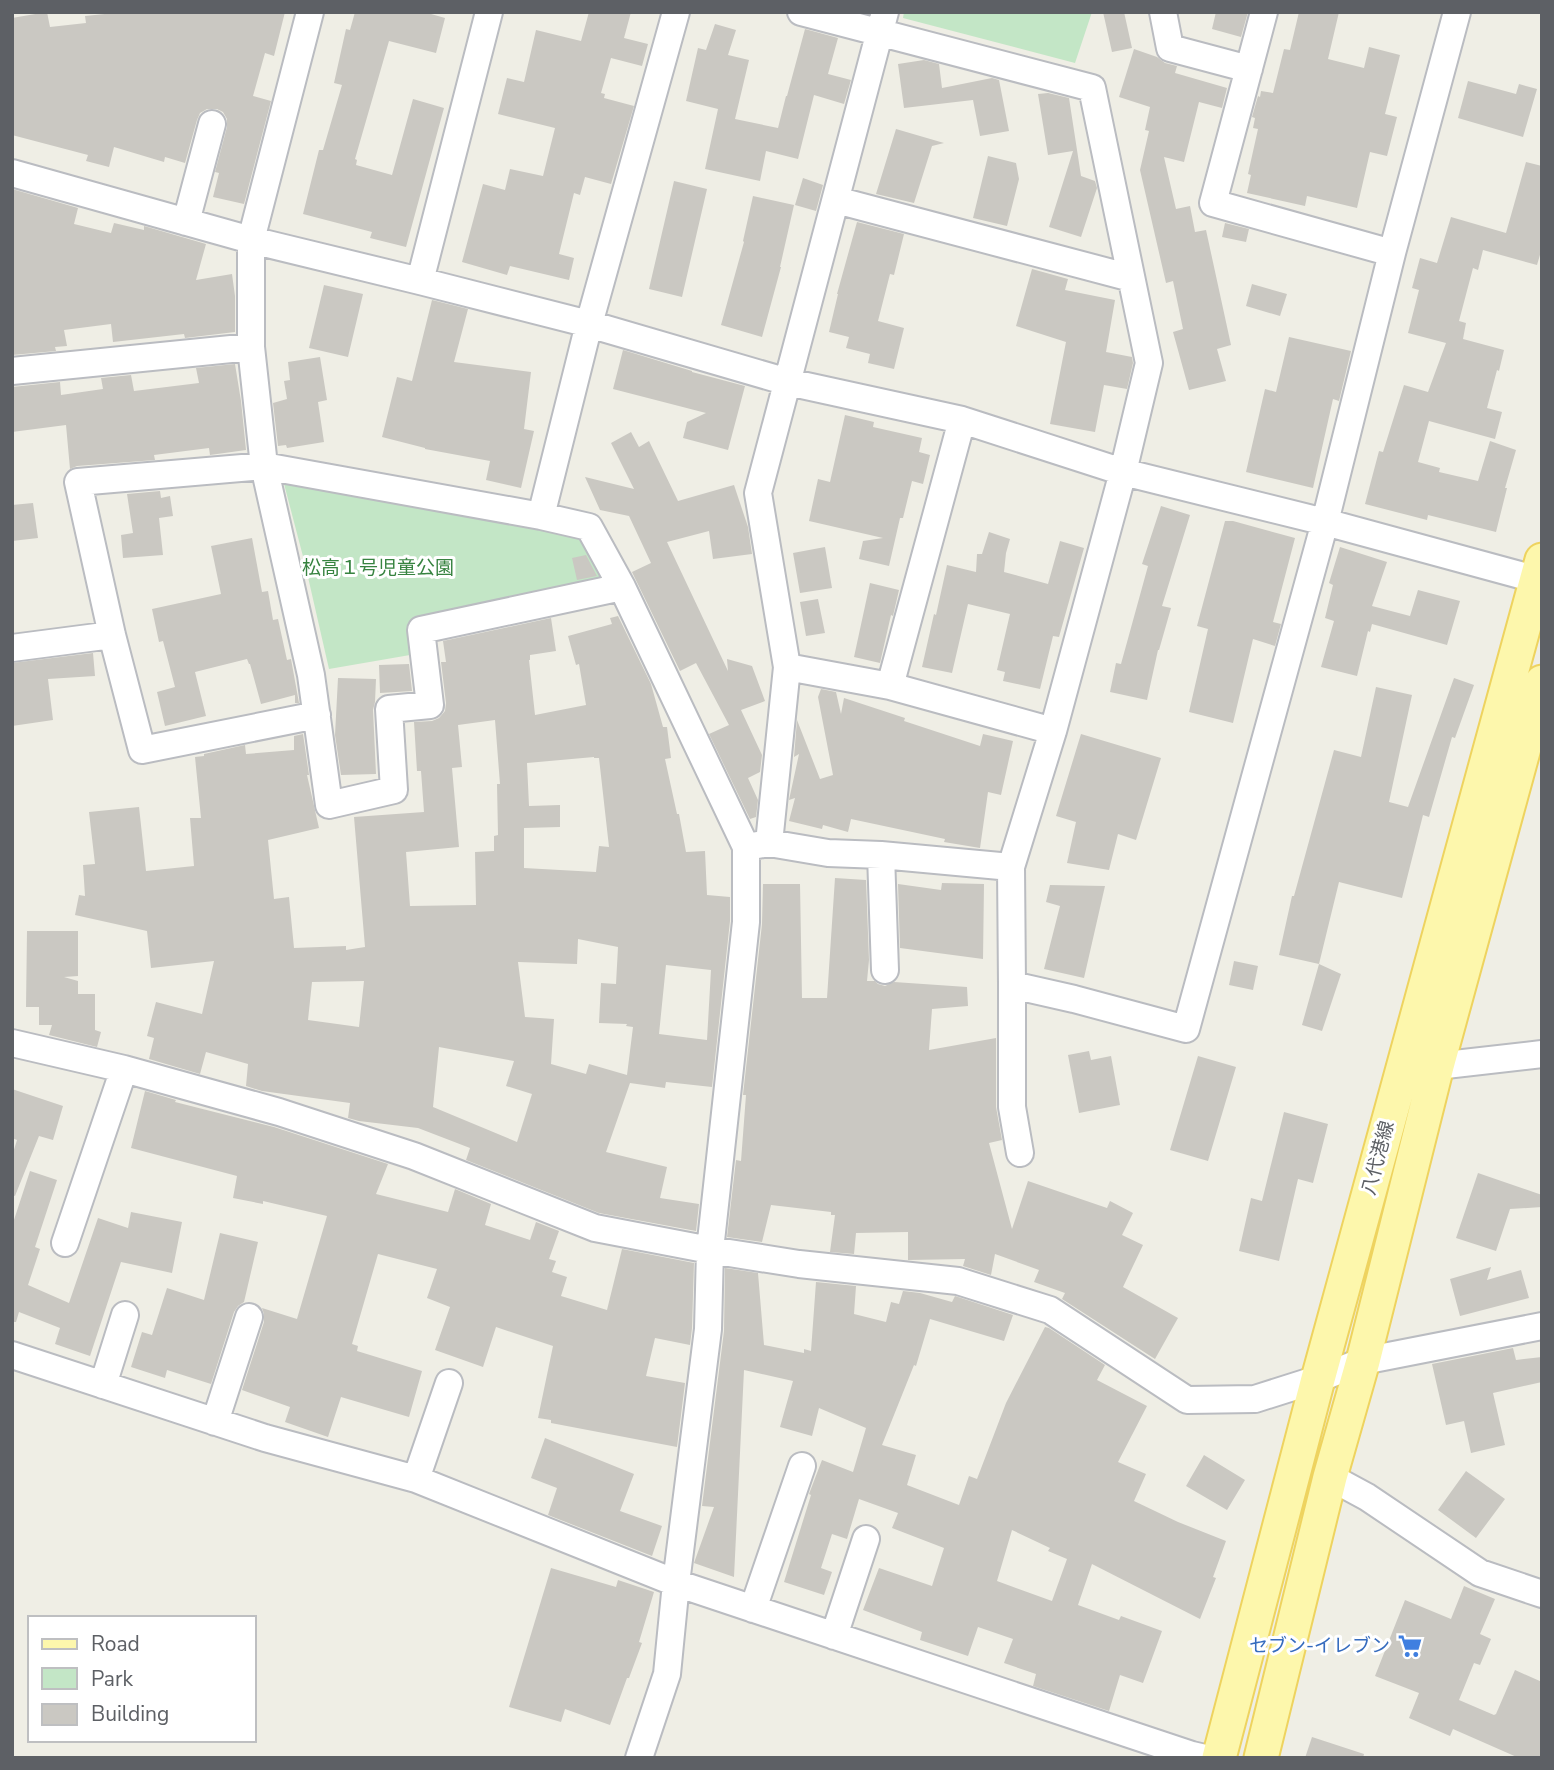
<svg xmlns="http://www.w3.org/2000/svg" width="1554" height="1770" viewBox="0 0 1554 1770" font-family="'Nunito Sans','Noto Sans JP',sans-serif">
<rect width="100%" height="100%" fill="#efeee5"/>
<path fill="#c3e6c6" d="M904,12H1092L1075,63L903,18Z
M283,480L581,536L608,584L409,629L410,655L329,669L305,564Z"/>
<path fill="#cac8c2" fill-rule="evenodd" d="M47,12L50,27L86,23L85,16L124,12H285L274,56L265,53L253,96L271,101L244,204L213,197L219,173L215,172L227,127V119L223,112L217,109H207L200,113L197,120L185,163L165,157L164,162L114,147L109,167L86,161L88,155L12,135V18Z
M355,12H424L445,18L436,53L389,41L355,159L357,160L356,165L392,175L413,99L444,108L406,247L370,238L372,232L303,214L319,150H323L342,85L334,83L346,29L350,30Z
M589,12H631L624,38L648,44L642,66L611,58L601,93L605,94L604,98L634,106L611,184L585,177L580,195L574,193L559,254L574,258L569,280L510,266L507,275L462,262L483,184L505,190L510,169L543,176L555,128L498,114L507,78L524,82L536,30L581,41Z
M1103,12H1124L1132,48L1112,52Z
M1216,12H1248L1241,37L1212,29Z
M1299,12H1339L1328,59L1364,68L1369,47L1400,55L1385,114L1397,117L1387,156L1370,152L1357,208L1307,196L1305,206L1247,193L1251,175L1248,174L1258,129L1253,128L1255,118L1252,117L1258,96L1260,97L1261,91L1273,93L1284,49L1290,50Z
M715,24L736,30L728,55L749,60L735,119L778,128L786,96H787L805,29L838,38L828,74L851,80L844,104L814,95L798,159L766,151L760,181L705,169L718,109L686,101L698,48L706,50Z
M1134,49L1157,57L1165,63L1177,66L1175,73L1227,88L1222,108L1199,102L1184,162L1164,157L1176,209L1190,206L1195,232L1206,230L1231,345L1217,349L1226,381L1189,390L1173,332L1183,329L1173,281L1166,283L1140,170L1149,131L1145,130L1150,107L1119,97Z
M924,60L939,64L942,88L992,78L999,80L1009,131L980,136L973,100L904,108L898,64Z
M1468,81L1516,94L1519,84L1537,89L1523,137L1458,118Z
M1048,93L1069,98L1081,176L1095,181L1097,188L1081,237L1049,227L1073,151L1048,155L1038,94Z
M896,129L944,143L932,146L914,203L876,194Z
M988,156L1016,163L1019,179L1007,226L973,218Z
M1526,162L1542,166V248L1537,265L1483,250L1478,270L1473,268L1459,321L1466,323L1463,339L1504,350L1499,371L1497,370L1487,408L1502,412L1495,439L1429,421L1418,462L1440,468L1439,472L1478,481L1490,441L1516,450L1505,488H1507L1496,532L1428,515L1427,520L1365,504L1379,451L1383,452L1404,385L1428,392L1446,343L1408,333L1419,290L1412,288L1420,258L1437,263L1451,217L1506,233Z
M803,178L823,185L816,211L795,205Z
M674,181L707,189L682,297L649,289Z
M12,189L78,208L74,224L111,233L114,223L144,230V226L206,244L196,280L232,274L235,296V332L185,338L184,334L113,342L111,324L64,330L67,346L55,347L56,351L12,355Z
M753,196L794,205L780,267H781L762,337L721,325L744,242L743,241Z
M857,222L904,234L894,275L890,274L878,321L904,328L894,369L868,363L870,354L846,348L849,337L829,332L838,294H837Z
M1225,223L1249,229L1246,242L1222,237Z
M1032,269L1068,279L1065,290L1115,300L1106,352L1132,357L1133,363L1127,389L1104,385L1095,432L1050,424L1066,342L1016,326Z
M1252,284L1287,294L1280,316L1246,306Z
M324,285L363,294L348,357L309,348Z
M432,300L468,309L454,362L531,372L524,429L534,431L521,488L486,480L490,461L425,449V448L382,437L397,377L412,381Z
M1289,337L1351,351L1339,401L1333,399L1313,488L1246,472L1265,389L1276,392Z
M623,350L692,371V372L745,386L728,450L683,438L687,422L706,413L613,389Z
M320,357L327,400L318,402L324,442L287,448L286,445L278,446L273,403L287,399L284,381L290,380L288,362Z
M235,364L241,401L246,450L210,455L209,448L154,455L155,460L77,466L70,469L66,425L12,432V387L60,382L61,395L103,389L101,378L131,375L134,391L199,383L196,368Z
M845,415L874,422L873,427L922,438L919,452L930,455L923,484L912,481L903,518H900L889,566L859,559L863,541L883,538L809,521L818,479L830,482Z
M631,432L639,447L649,441L678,501L734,485L748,527L752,554L713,559L709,531L667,542L728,671L727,659L752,666L765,701L741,710L762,755L760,772L748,778L758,800L756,817L750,819L709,734L729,725L696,663L680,671L632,572L651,563L629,516L600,510L585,477L634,489L611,443Z
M160,491L161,498L170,496L173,516L159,518L163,555L123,558L121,535L133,533L127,494Z
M33,503L38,538L12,541V505Z
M1161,506L1190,515L1162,606L1171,608L1159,650H1158L1147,700L1110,692L1116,663L1121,664L1148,566L1142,564Z
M1225,521H1233L1295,538L1273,622L1281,624L1275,646L1253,639L1233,723L1189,712L1208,629L1197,626Z
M989,532L1010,539L1006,553L1004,572L1048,584L1060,541L1084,548L1059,637L1053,636L1040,689L1003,681L1005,672L997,670L1010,614L968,604L952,673L922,667L934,614L936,615L947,565L976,572L977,554H982Z
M252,538L262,592L268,591L273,620L278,619L287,660L291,659L299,703H295V695L261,704L250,664H249L247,659L195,672L206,716L165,726L157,692L175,687L163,641L159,642L152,609L221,594L211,546Z
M825,547L832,588L800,593L793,553Z
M1340,547L1387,562L1372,606L1410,616L1418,590L1460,601L1447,645L1372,624L1370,632L1368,631L1357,676L1321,667L1334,621L1325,618L1333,585L1329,583Z
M586,555L597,576L577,580L572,558Z
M870,583L899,590L893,616L891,615L880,663L854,657Z
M818,599L825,633L806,636L800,602Z
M618,616L651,684L663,727H667L671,758L665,759L677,814H679L686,852L705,851L707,895L730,897V921L712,1087L666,1082L665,1088L630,1083L606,1152L667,1167L660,1198L699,1204L696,1231L599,1213L466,1160L470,1148L418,1128L359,1121L348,1118L350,1103L262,1091L246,1086L248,1064L206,1052L200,1074L149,1059L154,1038L147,1036L156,1002L202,1014L214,961L151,968L147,931L75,915L79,895L85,896L83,865L95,864L89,812L139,807L146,871L194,866L190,818H201L195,757L204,756V754L245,745L246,754L294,750V736L303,734L309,775H307L319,828L268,840L274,899L289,897L294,948L346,946V950L365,947L354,817L424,812L421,771H417L414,722L432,721L439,718L445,711L446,703L441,662H446L443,641L551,618L556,651L530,655V660H529L535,715L586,705L579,664L576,665L568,636L612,624L610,618ZM495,720L500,784H497L498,835L494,836V851L475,852L476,905L410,906L406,852L459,847L452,768L462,767L458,725ZM594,757V758H599L609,847L599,846L596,872L524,868V828L560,827V805L529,806L527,763ZM578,939L618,947L616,984L601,983L599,1023L627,1024L626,1026L633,1027L627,1075L589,1064L586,1074L551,1064L554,1019L525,1017L518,962L577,964ZM666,965L711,970L707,1040L659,1034ZM364,981L359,1027L308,1020L312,982ZM439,1047L514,1061L506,1086L532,1094L517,1142L433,1107Z
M93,653L95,676L48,679L53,720L12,726V663Z
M409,664L412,691L380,693L379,665Z
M338,678L376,679L375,702L373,710L376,774L341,775L335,735Z
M1454,678L1474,685L1455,738L1452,737L1429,817L1423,815L1402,898L1339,882L1319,964L1279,955L1292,896H1294L1334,750L1361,757L1376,687L1412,695L1389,802L1408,807Z
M821,689L836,692L841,714L844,698L905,718L904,721L980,746L983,734L1013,741L1001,795L988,792L980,848L944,842L945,839L851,819L848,832L823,825L822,829L789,821L795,798L789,800L799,754L794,757L797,720L820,779L833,775L818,697Z
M1081,734L1161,758L1136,840L1118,834L1109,870L1067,863L1076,822L1056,816Z
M835,878L866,880L869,960L867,981H875L878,984L885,986L894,982L967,987L968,1006L932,1009L929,1050L996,1038V1107L1002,1140L989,1143L1012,1229L1028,1181L1107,1208L1110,1201L1133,1213L1122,1235L1143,1245L1123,1287L1178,1318L1155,1359L1062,1299L1065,1293L1034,1282L1039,1270L995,1254L991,1275L963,1266L965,1259L908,1260V1232L856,1233L854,1254L830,1252L835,1215H831V1212L771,1205L762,1242L727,1237L736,1160L741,1161L746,1095H743L762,924L763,884H800L802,998H827Z
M942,883L984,884L983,959L900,948L898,884L941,890Z
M1050,885L1105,886L1084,978L1044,969L1060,906L1046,902Z
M27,931H78V976L64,977L78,981V994H95V1030L101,1032L97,1047L49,1035L52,1025H39V1007H26Z
M1234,961L1258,966L1253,990L1229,985Z
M1319,964L1341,974L1322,1031L1302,1025Z
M1089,1051L1091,1060L1111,1056L1120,1105L1079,1113L1068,1055Z
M1198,1056L1236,1067L1208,1161L1170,1150Z
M12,1089L63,1106L53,1140L39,1136L15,1196L12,1195V1156L17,1140L12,1138Z
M145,1091L176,1100L175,1102L274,1127L388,1164L376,1194L448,1212L455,1189L491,1204L485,1225L530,1240L536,1222L559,1231L549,1259L556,1261L552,1272L567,1277L561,1296L607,1310L622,1249L694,1263L692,1328L690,1345L655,1338L646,1376L685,1383L677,1447L551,1423V1420L538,1418L553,1346L496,1327L483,1367L435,1350L450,1307L427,1298L437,1269L378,1254L352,1344L358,1346L357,1351L422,1371L409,1417L341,1397L328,1437L285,1422L290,1407L242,1390L264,1322V1314L262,1308L297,1319L327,1216L263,1201V1204L233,1198L237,1176L131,1148Z
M1284,1112L1328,1124L1313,1183L1298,1179L1279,1261L1239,1251L1251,1198L1262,1201Z
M30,1171L57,1180L35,1247L40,1249L28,1285L69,1303L98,1218L128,1228L131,1212L182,1222L172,1273L121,1262L90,1356L55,1344L60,1328L19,1312L16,1322H12V1226Z
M1478,1173L1542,1195V1207L1510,1209L1496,1251L1456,1238Z
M220,1233L258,1242L244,1302L238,1306L234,1312L211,1384L167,1370L165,1378L131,1367L142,1332L152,1335L167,1288L204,1300Z
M1491,1267L1487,1280L1521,1270L1529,1298L1460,1316L1450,1279Z
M725,1268L758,1273L764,1345L804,1353V1349L811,1351L816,1282L856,1286L854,1314L886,1322L891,1302L899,1304L903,1291L920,1293L952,1302L955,1296L1013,1315L1004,1341L930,1319L916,1366L914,1365L882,1445L916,1455L907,1485L959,1505L969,1476L977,1479L1006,1403L1045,1327L1049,1328L1105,1365L1097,1380L1147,1406L1118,1462L1146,1474L1134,1501L1178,1522L1226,1541L1213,1577L1216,1578L1200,1619L1092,1564L1078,1605L1119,1620L1121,1616L1162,1631L1143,1683L1120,1675L1109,1711L1033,1686L1036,1674L1004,1663L1013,1639L978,1627L968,1656L920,1640L922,1632L863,1610L879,1568L932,1586L944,1548L892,1528L898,1513L859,1499L847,1539L832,1534L821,1568L832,1572L824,1595L784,1582L811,1495L809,1494L822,1460L853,1472L866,1428L819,1408L812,1436L780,1427L793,1381L744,1370L734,1577L694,1563L714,1507L702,1506L724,1331ZM1012,1530L1050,1548L1048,1551L1067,1559L1052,1601L997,1581Z
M1513,1348L1516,1360L1542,1357V1382L1493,1393L1505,1445L1471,1453L1464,1421L1446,1425L1432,1364Z
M545,1438L634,1474L620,1511L662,1526L652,1556L548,1515L557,1488L531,1478Z
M1204,1455L1245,1480L1227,1510L1186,1486Z
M1466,1471L1505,1499L1476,1538L1438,1510Z
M551,1568L616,1587L618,1580L654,1592L639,1642L642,1643L629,1678H627L610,1725L565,1709L561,1722L509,1707Z
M1464,1586L1495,1599L1480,1634L1491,1639L1480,1665L1474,1663L1459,1700L1494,1715L1496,1714L1515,1670L1542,1682V1758H1519L1453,1729L1450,1736L1409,1718L1419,1693L1375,1676L1405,1600L1451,1619Z
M1312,1737L1364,1754L1363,1758H1305Z"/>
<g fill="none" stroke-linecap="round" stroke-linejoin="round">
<g stroke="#babcc1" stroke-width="30">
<path id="minor" d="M310,12L251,240V347L264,466L311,675L329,805L394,790L389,709L430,705L421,630L622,587
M801,12L1092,88L1149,363L1123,472L1053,731L1011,867L1012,985L1074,999L1186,1029L1325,522L1392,253L1457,12
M1163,12L1170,48L1249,69
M1264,12L1213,203L1392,253
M12,173L251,240L420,281L589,324L788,382L962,420L1123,472L1325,522L1542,581
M836,200L1131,278
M186,222L212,124
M420,281L489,12
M12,371L251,347
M541,516L589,324L676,12
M12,648L112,635
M787,667L890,686L1053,731
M890,686L962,420
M317,715L142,750L112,635L78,482L264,466L541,516L589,527L622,587L746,847V922L710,1250L708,1329L676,1583L667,1674L639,1758
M769,843L787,667L758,493L885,12
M752,846L769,843L828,853L881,855L1011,867
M881,855L885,970
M1012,985V1107L1020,1153
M12,1043L124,1069L279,1112L414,1156L595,1228L710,1250L799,1264L958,1281L1050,1310L1187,1400L1255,1399L1318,1379L1363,1361L1542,1326
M1437,1066L1542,1054
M65,1243L124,1069
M12,1355L265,1438L416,1479L676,1583L1192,1755L1205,1758
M103,1385L125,1315
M215,1422L249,1317
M1330,1477L1367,1497L1480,1573L1542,1594
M416,1479L449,1383
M753,1609L802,1466
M834,1636L866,1539"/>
</g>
<g stroke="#eed35f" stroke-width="37">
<path id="major" d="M1219,1758L1318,1379L1542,560
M1261,1758L1330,1477L1363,1361L1437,1066L1542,682"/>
</g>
<use href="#minor" stroke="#fff" stroke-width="26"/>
<use href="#major" stroke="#fdf7ac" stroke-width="33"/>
</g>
<defs>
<g id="supermarket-bare" transform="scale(1.89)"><path d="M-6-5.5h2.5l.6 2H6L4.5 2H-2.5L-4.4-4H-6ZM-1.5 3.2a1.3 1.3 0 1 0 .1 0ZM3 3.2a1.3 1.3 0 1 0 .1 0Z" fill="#3f7fe0" stroke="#fff" stroke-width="2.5" paint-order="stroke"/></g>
</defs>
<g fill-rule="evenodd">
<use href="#supermarket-bare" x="1410" y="1646"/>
</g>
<g text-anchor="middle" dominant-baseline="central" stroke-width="6" stroke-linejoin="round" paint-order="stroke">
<g font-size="19" fill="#378340" stroke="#fff">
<text x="378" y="568">松高１号児童公園</text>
</g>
<g font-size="19" fill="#5d6065" stroke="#fff">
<text transform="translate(1378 1158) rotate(-75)">八代港線</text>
</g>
<g font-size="19" fill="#366cbe" stroke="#fff" text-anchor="end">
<text x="1390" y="1646">セブン-イレブン</text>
</g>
</g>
<rect width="1554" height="1770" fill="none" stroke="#5d6065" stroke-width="28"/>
<rect x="28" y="1616" width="228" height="126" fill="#ffffff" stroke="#bebfc1" stroke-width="2"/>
<rect x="42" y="1639" width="35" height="10" fill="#fdf7ac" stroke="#bebfc1" stroke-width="2"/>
<text x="91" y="1651" font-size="21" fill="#5d6065">Road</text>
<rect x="42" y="1668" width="35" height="21" fill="#c3e6c6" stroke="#bebfc1" stroke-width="2"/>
<text x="91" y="1686" font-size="21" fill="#5d6065">Park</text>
<rect x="42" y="1704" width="35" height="21" fill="#cac8c2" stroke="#bebfc1" stroke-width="2"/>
<text x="91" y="1721" font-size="21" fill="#5d6065">Building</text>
</svg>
